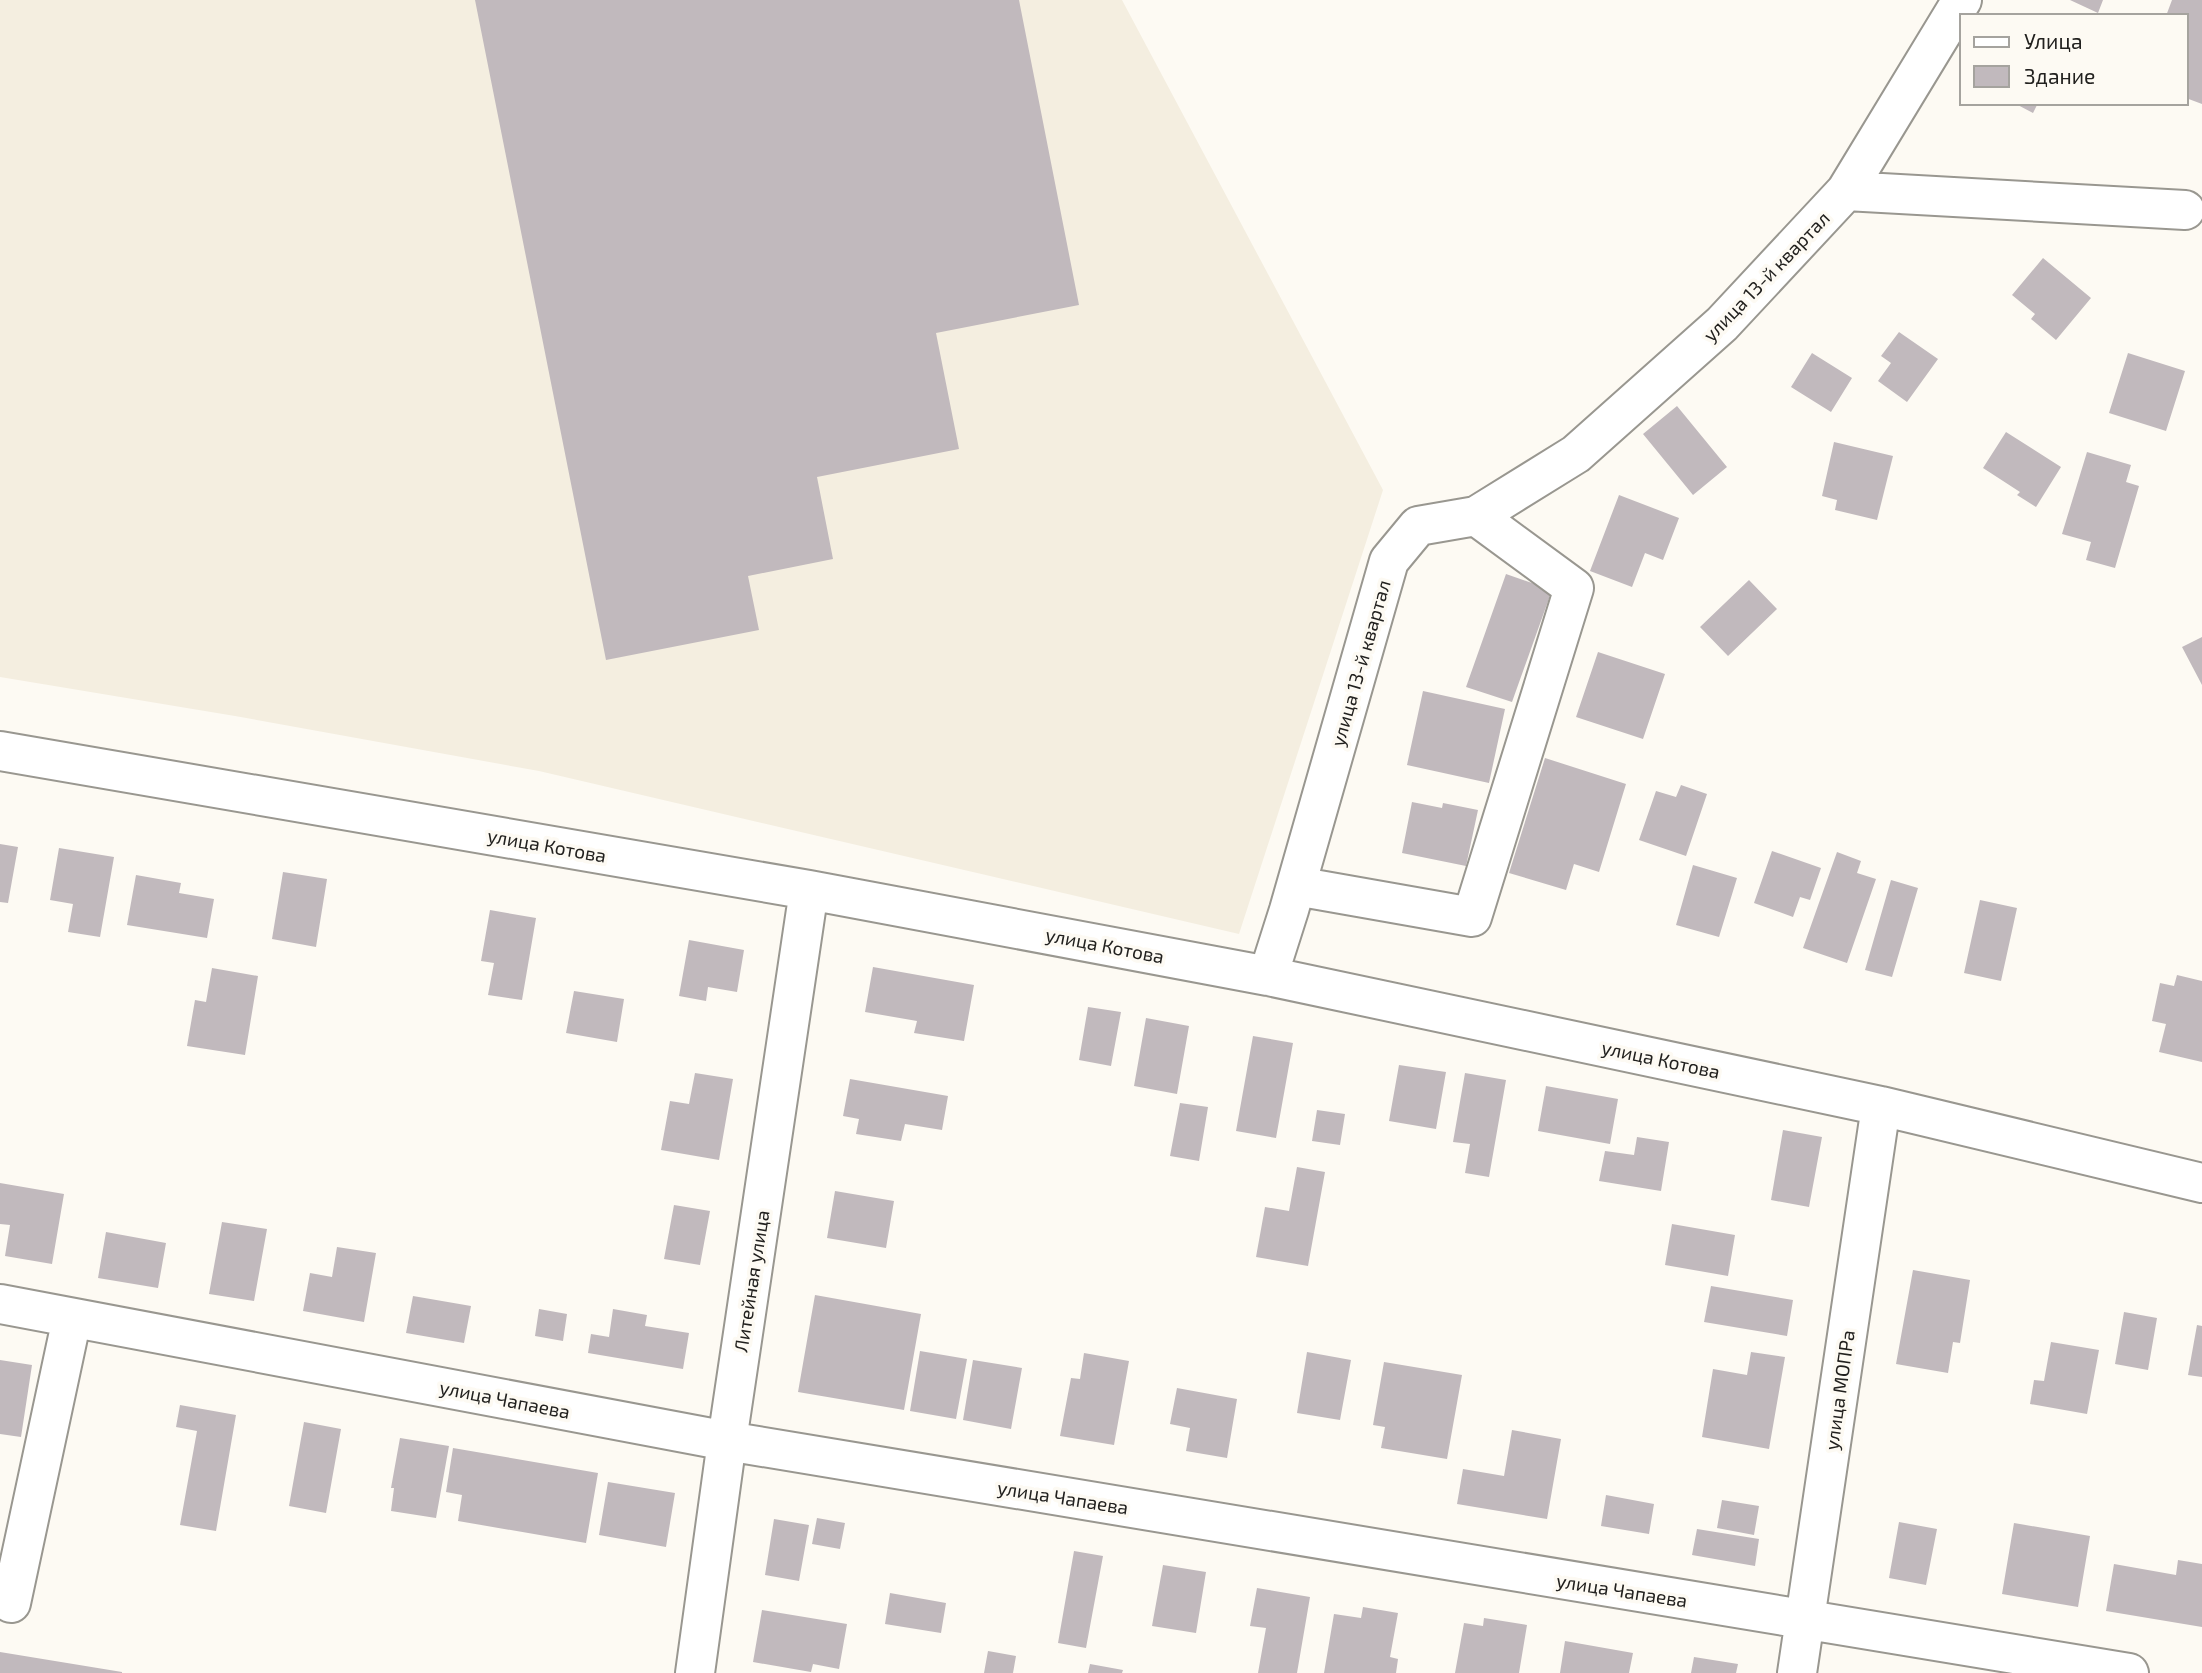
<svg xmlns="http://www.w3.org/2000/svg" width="2202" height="1673" viewBox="0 0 2202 1673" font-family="'Exo 2',sans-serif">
<rect width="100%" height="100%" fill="#fdfaf3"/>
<path fill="#f4eee0" d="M0,0H1122L1383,490L1239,934L539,771L235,716L0,677Z"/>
<path fill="#c1b9bd" d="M475,0H1019L1079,305L936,333L959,449L817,477L833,559L748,576L759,630L606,660Z
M2070,0H2103L2098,13Z
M2172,0H2202V104L2186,98V16H2166Z
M2014,103H2038L2033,113Z
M2043,258L2091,298L2056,340L2031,319L2035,314L2012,295Z
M1899,332L1938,359L1907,402L1878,381L1891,363L1881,356Z
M1812,353L1852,378L1831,412L1791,387Z
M2128,353L2185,371L2166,431L2109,413Z
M1677,406L1727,467L1693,495L1643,434Z
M2006,432L2061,467L2036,507L2017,495L2020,492L1983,468Z
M1834,442L1893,456L1877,520L1835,510L1837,500L1822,496Z
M2087,452L2131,465L2126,482L2139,486L2115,568L2086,560L2091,542L2062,534Z
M1619,495L1679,518L1663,560L1645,553L1632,587L1590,571Z
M1506,574L1552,590L1512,702L1466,687Z
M1749,580L1777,609L1728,656L1700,627Z
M2202,637V685L2182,647Z
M1598,652L1665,674L1643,739L1576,717Z
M1423,691L1505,709L1489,783L1407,765Z
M1545,758L1626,784L1599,872L1574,864L1566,890L1509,873Z
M1681,785L1707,794L1686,856L1639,840L1656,791L1676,797Z
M1412,802L1442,808L1443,803L1478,810L1466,866L1402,853Z
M0,844L18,847L8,903L0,902Z
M59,848L114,857L100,937L68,932L73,904L50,900Z
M1772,851L1821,868L1810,900L1800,897L1793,917L1754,903Z
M1837,852L1861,861L1857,873L1876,879L1847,963L1803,948Z
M1693,865L1737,878L1719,937L1676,925Z
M283,872L327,879L316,947L272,939Z
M136,875L181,883L179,893L214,899L207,938L127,925Z
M1891,880L1918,888L1892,977L1865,970Z
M1980,900L2017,908L2001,981L1964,973Z
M490,910L536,918L522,1000L488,995L494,963L481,961Z
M689,940L744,950L737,992L708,987L706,1001L679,996Z
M873,967L974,985L964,1041L914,1033L917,1021L865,1012Z
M212,968L258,976L245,1055L187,1046L195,1000L206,1002Z
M2177,975L2202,981V1062L2159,1052L2166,1024L2152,1021L2160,983L2174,986Z
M574,991L624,999L617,1042L566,1033Z
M1088,1007L1121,1012L1111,1066L1079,1060Z
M1146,1018L1189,1026L1177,1094L1134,1086Z
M1253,1036L1293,1043L1276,1138L1236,1131Z
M1399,1065L1446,1072L1436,1129L1389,1121Z
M695,1073L733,1079L719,1160L661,1150L670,1101L689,1104Z
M1465,1073L1506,1080L1489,1177L1465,1173L1470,1144L1453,1142Z
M850,1079L948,1096L942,1130L905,1124L901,1141L856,1134L859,1119L843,1116Z
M1546,1086L1618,1099L1610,1144L1538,1131Z
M1180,1103L1208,1107L1199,1161L1170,1156Z
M1317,1110L1345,1114L1340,1145L1312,1141Z
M1783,1130L1822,1137L1809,1207L1771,1200Z
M1637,1137L1669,1142L1661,1191L1599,1181L1605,1151L1634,1155Z
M1297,1167L1325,1172L1308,1266L1256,1257L1265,1207L1289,1211Z
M0,1183L64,1194L52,1264L5,1256L10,1225L0,1224Z
M835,1191L894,1201L886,1248L827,1238Z
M674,1205L710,1211L700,1265L664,1259Z
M222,1222L267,1229L254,1301L209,1294Z
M1672,1224L1735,1235L1728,1276L1665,1265Z
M106,1232L166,1243L158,1288L98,1278Z
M337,1247L376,1253L364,1322L303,1311L310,1273L332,1277Z
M1913,1270L1970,1280L1960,1343L1953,1342L1948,1373L1896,1364Z
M1711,1286L1793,1300L1787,1336L1704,1322Z
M815,1295L921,1314L904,1410L798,1392Z
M413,1296L471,1306L464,1343L406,1333Z
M539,1309L567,1314L563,1341L535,1336Z
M613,1309L647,1315L645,1326L689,1333L683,1369L588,1353L591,1334L609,1337Z
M2124,1312L2157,1318L2148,1370L2115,1364Z
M2197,1325L2202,1326V1377L2188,1375Z
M2051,1342L2099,1350L2087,1414L2030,1404L2034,1380L2044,1381Z
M920,1351L967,1359L956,1419L910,1411Z
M1307,1352L1351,1360L1340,1420L1297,1413Z
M1751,1352L1785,1357L1769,1449L1702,1437L1713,1369L1747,1375Z
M1084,1353L1129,1361L1114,1445L1060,1436L1071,1378L1080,1379Z
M0,1360L32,1365L21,1437L0,1434Z
M973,1360L1022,1368L1011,1429L963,1420Z
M1384,1362L1462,1375L1447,1459L1381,1448L1385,1427L1373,1425Z
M1177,1388L1237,1399L1227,1458L1186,1451L1190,1428L1170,1424Z
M180,1405L236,1415L216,1531L180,1525L197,1431L176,1427Z
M304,1422L341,1429L326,1513L289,1506Z
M1512,1430L1561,1439L1547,1519L1457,1504L1463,1469L1504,1476Z
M400,1438L449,1446L436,1518L391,1511L394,1488H391Z
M453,1448L598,1473L586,1543L458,1521L462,1495L446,1492Z
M608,1482L675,1493L666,1547L599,1535Z
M1606,1495L1654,1504L1649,1534L1601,1526Z
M1722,1500L1759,1506L1754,1535L1717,1528Z
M817,1518L845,1523L840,1549L812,1544Z
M774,1519L809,1525L799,1581L765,1575Z
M1899,1522L1937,1529L1926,1585L1889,1578Z
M2014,1523L2090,1536L2078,1607L2002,1594Z
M1697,1529L1759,1539L1755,1566L1692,1555Z
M1074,1551L1103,1556L1086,1648L1058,1643Z
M2178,1560L2202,1564V1627L2106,1611L2114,1564L2176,1575Z
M1163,1565L1206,1572L1196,1633L1152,1626Z
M1257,1588L1310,1597L1297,1673H1258L1266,1628L1250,1626Z
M890,1593L946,1603L941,1633L885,1624Z
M1363,1607L1398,1613L1390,1657L1398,1659L1396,1673H1324L1334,1614L1361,1618Z
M762,1610L847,1624L839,1669L813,1664L811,1672L753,1662Z
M1484,1618L1527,1625L1519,1673H1455L1464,1623L1483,1626Z
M1565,1641L1633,1653L1629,1673H1560Z
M988,1651L1016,1656L1013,1673H984Z
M0,1652L122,1672V1673H0Z
M1694,1657L1738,1664L1736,1673H1691Z
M1090,1664L1123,1670L1122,1673H1088Z"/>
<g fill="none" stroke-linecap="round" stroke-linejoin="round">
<g stroke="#999790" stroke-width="42">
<path id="minor" d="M1846,191L2185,210
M0,751L809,890L1268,976L1881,1106L2202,1183
M1296,886L1472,917L1574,588L1476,516
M1268,976L1289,910L1389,561L1418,526L1476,516L1576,454L1722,324L1846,191L1962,0
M0,1304L727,1441L2129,1673
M11,1603L72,1318
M695,1673L727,1441L809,890
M1797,1673L1881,1106"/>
</g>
<use href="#minor" stroke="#fff" stroke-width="38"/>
</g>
<g text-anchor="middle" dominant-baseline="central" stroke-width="7" stroke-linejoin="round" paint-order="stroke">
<g font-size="19" fill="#22211f" stroke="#fdfaf3">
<text transform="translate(1766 276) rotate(-46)">улица 13-й квартал</text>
<text transform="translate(1360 663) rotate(-74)">улица 13-й квартал</text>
<text transform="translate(547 845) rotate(10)">улица Котова</text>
<text transform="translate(1105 945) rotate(11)">улица Котова</text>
<text transform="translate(1661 1059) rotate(12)">улица Котова</text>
<text transform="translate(751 1281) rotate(-81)">Литейная улица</text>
<text transform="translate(1839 1390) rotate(-82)">улица МОПРа</text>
<text transform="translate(505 1399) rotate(11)">улица Чапаева</text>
<text transform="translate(1063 1497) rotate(9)">улица Чапаева</text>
<text transform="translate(1622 1590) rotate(9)">улица Чапаева</text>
</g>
</g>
<rect x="1960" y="14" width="228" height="91" fill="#fdfaf3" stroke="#a5a39e" stroke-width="2"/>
<rect x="1974" y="37" width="35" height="10" fill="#ffffff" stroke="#a5a39e" stroke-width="2"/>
<text x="2024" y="49" font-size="21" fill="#22211f">Улица</text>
<rect x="1974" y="66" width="35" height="21" fill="#c1b9bd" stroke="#a5a39e" stroke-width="2"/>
<text x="2024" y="84" font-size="21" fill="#22211f">Здание</text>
</svg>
